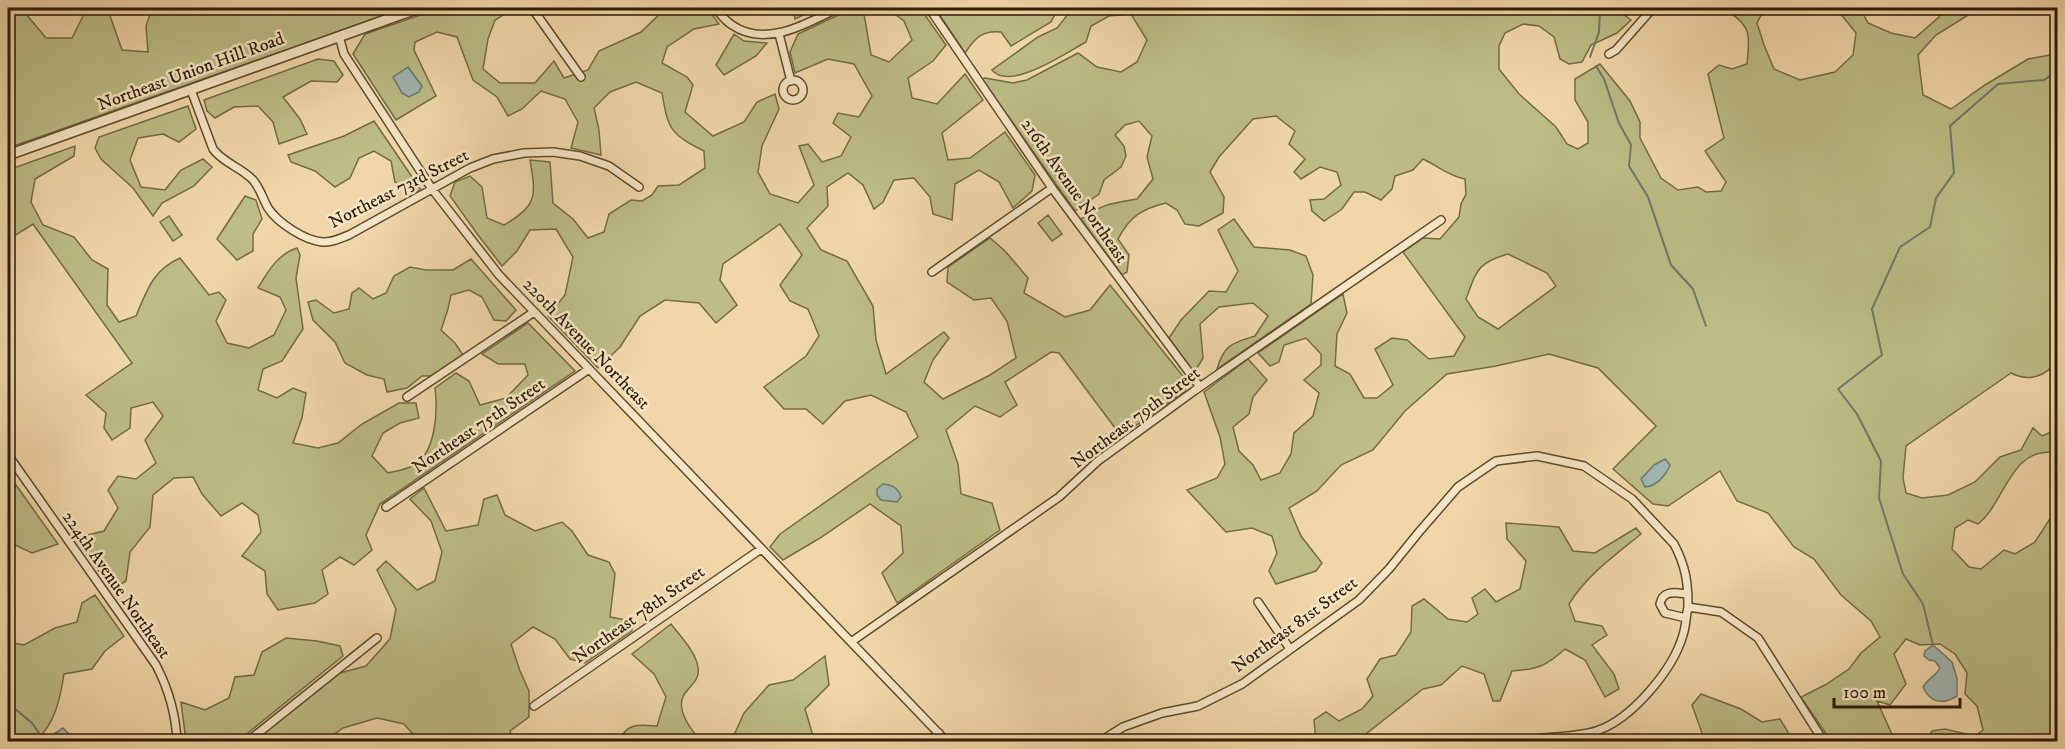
<svg xmlns="http://www.w3.org/2000/svg" width="2065" height="749" viewBox="0 0 2065 749" font-family="'IM FELL DW Pica',serif">
<rect width="100%" height="100%" fill="#f1d7a8"/>
<filter id="stains"><feTurbulence type="fractalNoise" baseFrequency=".00333" numOctaves="4"/><feColorMatrix values="0 0 0 0 .2 0 0 0 0 .09 0 0 0 0 .02 0 0 0 .5 -.17"/></filter>
<radialGradient id="worn" r=".72"><stop offset=".6" stop-color="#630" stop-opacity="0"/><stop offset="1" stop-color="#630" stop-opacity=".3"/></radialGradient>
<path fill="#bdbd85" stroke="#756d44" stroke-width="1.5" fill-rule="evenodd" d="M8,8H21L46,38H72L87,8L108,10L122,50L148,52L146,26L152,8H219L224,13L262,12L266,8H404L8,148Z
M441,8L443,15L464,8H515L495,20L488,39L483,69L500,83H535L554,61L564,78L588,70L599,51L641,32L666,8H707L719,24L694,29L667,47L662,63L687,77L693,85L685,112L713,136L744,122L757,102L775,94L779,109L762,146L758,172L770,194L798,203L814,185L799,146L808,144L822,162L841,156L851,137L833,123L838,113L859,117L872,96L854,64L828,59L795,73L790,52L798,34L853,8H863L871,55L889,62L912,40L904,21L886,8H920L946,45L933,61L908,78L912,98L937,104L965,74L983,100L942,133L948,160L970,158L1005,132L1035,175L1032,191L1013,208L999,182L979,170L955,184L952,220L933,214L930,197L914,178L894,180L883,202L874,209L863,185L848,173L827,187L828,206L807,228L821,250L847,261L873,306L876,340L886,374L944,332L949,338L933,360L924,382L943,399L990,375L1016,358L1007,321L991,298L974,300L947,282L948,267L990,238L1005,251L1028,278L1024,293L1065,317L1090,310L1110,285L1186,380L1185,391L1121,436L1059,353L1051,352L1005,382L1017,405L1000,417L975,406L946,430L958,464L961,494L992,503L1000,530L897,603L882,573L903,553L901,526L870,504L820,538L783,560L770,547L780,534L918,437L906,412L871,395L845,401L823,424L806,409H784L764,387L806,356L819,336L808,309L790,301L780,285L802,255L780,224L723,264L720,280L737,305L716,323L699,303L665,300L640,316L620,347L598,368L548,316L565,295L573,257L556,229L530,230L517,251L502,266L478,235L450,196L455,182L470,176L482,187L487,218L504,225C538,205 536,196 530,160L550,162L553,203L573,219L588,238L604,232L609,214L631,200L642,201L652,195L658,186L679,185L705,168L704,151C670,134 668,129 662,93L636,82L610,92L594,108L599,130L601,155L571,148L578,122L565,99L541,91L522,109L508,116L497,97L473,80L457,37L437,32L415,42L414,50L436,96L396,120L353,54L365,34Z
M793,8H818L795,19Z
M935,8H1032L1036,12L1050,11L1054,16L1051,22L1011,46L1001,32C982,30 975,38 965,53Z
M1076,8H1615L1631,20L1617,33L1591,45L1582,62L1569,64L1560,59L1554,37L1539,26L1523,24L1505,33L1499,46V69L1519,94L1556,127L1567,144L1578,149L1588,143V122L1575,100V79L1600,64L1630,101L1640,122V138L1661,178L1678,190L1698,187L1706,192L1721,191L1726,182L1705,151L1724,138L1708,74L1719,65L1732,69L1747,64C1749,40 1753,27 1730,13L1732,8H1765L1757,23L1764,45L1774,69L1800,80L1835,72L1853,55L1856,33L1836,8H1860L1868,23L1891,33L1915,38L1939,17L1941,8H1973L1970,14L1936,35L1918,55L1923,95L1951,109L1985,85L2028,59L2056,54L2057,52V360C2046,377 2029,382 2011,373L1906,446L1903,478L1906,493L1922,498L1948,495L1975,482L2000,457L2021,450L2033,428L2042,436L2054,431V413L2057,410V453C2010,445 2006,502 1978,524L1968,520L1955,528L1952,549L1969,567L1981,569L2004,550L2015,554L2035,542L2053,514L2057,512V741H1926L1932,731L1945,729L1975,736L1983,730L1977,706L1965,694L1967,673L1955,654L1940,644L1920,645L1906,639L1894,654L1906,684L1890,705L1877,701L1895,741H1831L1801,697L1825,685L1849,669L1861,653L1880,637L1871,621L1841,595L1814,559L1794,547L1768,513L1737,501L1720,471L1668,506L1653,504L1613,469L1656,426L1598,368L1549,354L1496,366L1447,374L1405,411L1373,450L1341,465L1317,491L1289,508L1301,536L1322,563L1316,571L1276,584L1269,571L1277,553L1272,536L1252,528L1226,532L1187,490L1217,478L1225,464L1220,437L1204,392L1248,359L1267,380L1253,397L1249,414L1233,427L1239,451L1253,465L1261,480L1280,473L1291,454L1294,433L1313,416L1319,393L1304,380L1321,365V354L1306,338L1284,345L1279,362L1270,366L1258,353L1343,294L1347,313L1337,334L1335,366L1350,374L1364,398H1377L1393,385L1375,349L1392,338L1407,340L1429,359L1454,356L1465,337L1403,252L1423,238L1440,239L1459,217L1461,204L1466,194L1465,179C1449,176 1438,166 1423,159L1413,170L1395,176L1392,189L1381,200L1365,192H1354L1342,209L1324,221L1312,211L1310,200L1324,199L1341,185L1337,172L1320,167L1301,179L1294,172L1305,159L1289,144L1295,131L1276,116L1253,119L1219,157L1210,172L1224,197L1223,213L1199,226L1185,224L1177,210L1166,203C1142,209 1130,216 1118,239L1129,255L1127,272L1122,275L1081,219C1102,204 1113,203 1137,199L1153,179L1147,157L1152,136L1139,121L1125,125L1115,135L1124,146L1126,156L1121,167L1104,180L1099,194L1075,211L982,79L985,78L1013,83L1027,80L1078,53L1097,67L1121,72L1137,62L1147,40L1131,14L1109,16L1091,26L1086,42C1067,52 1010,92 992,70L1038,37L1057,28L1069,13ZM1508,254L1547,273L1556,286L1498,329L1478,317L1466,299C1477,270 1477,263 1508,254Z
M734,34L744,41L767,43L756,56L724,75L716,65Z
M318,59L334,61L343,75L337,82L311,81L283,97L300,119L307,134L279,144L273,122L258,106L234,107L215,118L207,111L204,100Z
M188,106L196,129L179,142L163,134L138,138L130,160L141,187L165,190L181,170L203,159L212,167L194,186L162,203L153,216L133,188L101,159L95,148L99,137Z
M374,121L421,190L413,194L395,182L391,161L374,151L359,158L350,178L335,187L315,171L291,162L288,155L344,136Z
M75,146L74,156L35,179L31,202L43,225L74,237L92,260L108,269L107,305L119,322L136,316C147,290 153,270 180,258L209,295L219,292L226,300L216,321L227,343L249,348L274,335L286,310L280,297L258,288C268,271 278,254 297,248L300,255L296,278L303,329L282,361L263,369L258,390L277,398L293,388L306,393L302,418L293,443L318,448L338,443L362,424L399,403H416L419,418L400,423L383,433L372,456L388,473C396,471 405,470 412,466C436,455 438,411 435,388L456,373L469,381L480,405L506,398L528,375L525,364H498L482,354L528,323L575,371L380,504L366,535L372,550L354,565L340,557L322,570L328,594L315,603L278,610L267,594L265,571L242,556L261,532L258,515L242,503L221,516L202,494L193,477L174,478L153,495L150,527L130,552L126,581L112,589L75,538L104,531L118,508L108,490L118,476L136,479L156,463L145,440L163,416L153,402L131,408L130,428L112,440L104,428L106,413L86,395L132,363L33,224L8,240V170Z
M245,196L256,200L262,219L253,234V251L237,260L217,239Z
M1048,215L1062,234L1052,241L1038,223Z
M169,216L182,235L173,241L160,222Z
M1234,219L1254,247L1290,250L1306,256L1313,275L1311,304L1217,369C1224,345 1232,343 1255,336L1268,316L1253,303L1219,307L1200,324L1203,358L1194,373L1169,338L1181,320L1209,291L1226,292L1238,271L1218,230Z
M471,259L516,310L506,321L494,320L482,297L469,290L451,295L448,309L441,330L455,343L463,355L433,376H422L407,388L387,392L384,379L367,375L345,363L335,342L313,320L308,302L316,300L334,313L349,309L352,293L359,288L373,299L386,293L394,276L410,267L426,270H453Z
M16,485L58,544L32,553L9,542L8,493Z
M424,488L446,531L478,525L484,499L497,495L505,515L535,531L562,522L572,531L588,555L609,562L615,574L610,617L631,621L632,631L585,663L570,659L555,639L533,627L511,644L520,671L529,691V717L510,731L514,741H419L404,724L377,718L343,728L325,741L253,742L340,673L366,666L390,639L396,609L377,570L386,561L417,590L435,581L442,552L431,521L410,499Z
M1506,523L1559,527L1573,551L1595,553L1636,528L1641,534C1614,556 1587,575 1569,604L1575,621L1602,626L1607,635L1592,645L1614,674L1619,689L1605,697L1585,660L1565,649C1545,667 1538,669 1512,671L1500,701H1493L1484,674L1462,666L1441,685L1423,689L1357,741H1316L1314,720L1326,712L1339,721L1362,709L1373,696L1367,679L1380,659L1396,655L1411,632L1412,606L1424,599L1448,619L1467,622L1478,614L1472,598L1485,589L1496,602L1520,589L1526,561L1507,539Z
M95,595L124,636L105,651L92,669L64,674C60,700 55,723 36,741H8V642L24,645L55,628L77,622L82,603Z
M671,624C680,636 697,653 698,668C700,679 692,684 686,692C673,707 691,730 701,741H619C627,722 640,725 657,726L666,697L654,674L632,654Z
M286,638L317,641L340,646L343,656L238,741H186L181,702L205,710L229,698L235,677L254,675L262,652Z
M825,656L829,685L805,709L813,736L820,741H723L735,733L744,713L769,685L793,680Z
M1701,694L1741,709L1762,722L1780,719L1788,732L1785,741H1695L1702,733L1692,705Z"/>
<path fill="#9fb7b3" stroke="#71796d" stroke-width="1.5" d="M408,67L422,86L419,92L409,97L402,93L393,77Z
M1665,459L1670,465C1666,475 1657,486 1645,487L1641,479L1654,465Z
M883,484C893,485 898,488 901,497L897,502L881,500L877,495V489Z
M1933,645L1952,662L1957,678V696C1943,705 1930,703 1923,687C1928,678 1936,676 1940,668L1935,661L1929,660L1924,656L1925,651Z
M63,728L76,741H43L44,740Z"/>
<g fill="none" stroke-linecap="round" stroke-linejoin="round">
<path stroke="#71796d" stroke-width="2" d="M1590,57L1599,32L1600,8
M1596,66L1604,79L1619,123L1631,145L1629,166L1648,197L1671,265L1693,289L1706,326
M1933,645L1923,604L1903,574L1879,498L1881,461L1857,414L1838,389L1882,355L1872,309L1900,247L1930,227L1936,198L1954,173L1950,126L1998,84L2044,80L2058,70
M8,703L32,723L44,740"/>
<g stroke="#5e4c2d" stroke-width="10">
<path id="minor" d="M532,8L581,77
M715,8C720,13 725,21 732,25C765,48 807,24 838,8
M929,8L1052,188L1200,387
M779,34L791,81
M339,36L344,54L432,189L499,275L947,742
M1609,54L1616,50L1653,8
M783 90a10 10 0 1 1 20 0a10 10 0 1 1-20 0Z
M191,90L213,149C223,163 241,167 253,180C260,188 263,199 268,208C278,223 304,240 322,242C332,243 341,238 349,235L470,168L493,159L524,153L553,152L580,156L609,166L639,187
M932,272L1052,188
M407,397L534,312
M8,455L156,665C168,688 176,715 177,742
M386,507L589,369
M1258,602L1290,649
M1686,618L1665,613L1660,604C1663,589 1676,593 1688,594
M851,642L1059,497L1098,461L1194,391L1441,220
M534,706L761,549
M247,742L377,638
M928,742L939,733
M1099,742L1123,727L1162,713L1198,706L1242,684L1359,600L1389,569L1419,532L1458,487L1496,461L1537,456L1584,466L1632,499L1674,544C1686,567 1688,582 1688,607L1721,612L1758,638L1824,742
M1518,742C1542,736 1573,738 1596,731C1631,720 1673,670 1683,635C1686,626 1686,616 1688,607"/>
</g>
<g stroke="#5e4c2d" stroke-width="12">
<path id="tertiary" d="M8,155L419,8"/>
</g>
<use href="#minor" stroke="#f6e5c6" stroke-width="7"/>
<use href="#tertiary" stroke="#f6e5c6" stroke-width="9"/>
</g>
<g text-anchor="middle" dominant-baseline="central" stroke-width="5" stroke-linejoin="round" paint-order="stroke">
<g font-size="18" fill="#2d1d04" stroke="#f6e5c6">
<text transform="translate(191 72) rotate(-20)">Northeast Union Hill Road</text>
<text transform="translate(399 189) rotate(-27)">Northeast 73rd Street</text>
<text transform="translate(1074 191) rotate(55)">216th Avenue Northeast</text>
<text transform="translate(586 344) rotate(46)">220th Avenue Northeast</text>
<text transform="translate(1136 418) rotate(-37)">Northeast 79th Street</text>
<text transform="translate(479 426) rotate(-34)">Northeast 75th Street</text>
<text transform="translate(116 585) rotate(55)">224th Avenue Northeast</text>
<text transform="translate(639 615) rotate(-35)">Northeast 78th Street</text>
<text transform="translate(1295 625) rotate(-36)">Northeast 81st Street</text>
</g>
</g>
<rect width="2065" height="749" fill="none" stroke="#f1d7a8" stroke-width="30"/>
<rect x="9" y="9" width="2047" height="731" fill="none" stroke="#2d1d04" stroke-width="3"/>
<rect x="15" y="15" width="2035" height="719" fill="none" stroke="#2d1d04" stroke-width="1.5"/>
<path d="M1834 698v9h126v-9" fill="none" stroke="#2d1d04" stroke-width="3"/>
<text x="1843" y="698" font-size="18" fill="#2d1d04" stroke="#f6e5c6" stroke-width="4.5" paint-order="stroke">100 m</text>
<rect width="100%" height="100%" filter="url(#stains)"/>
<rect width="100%" height="100%" fill="url(#worn)"/>
</svg>
